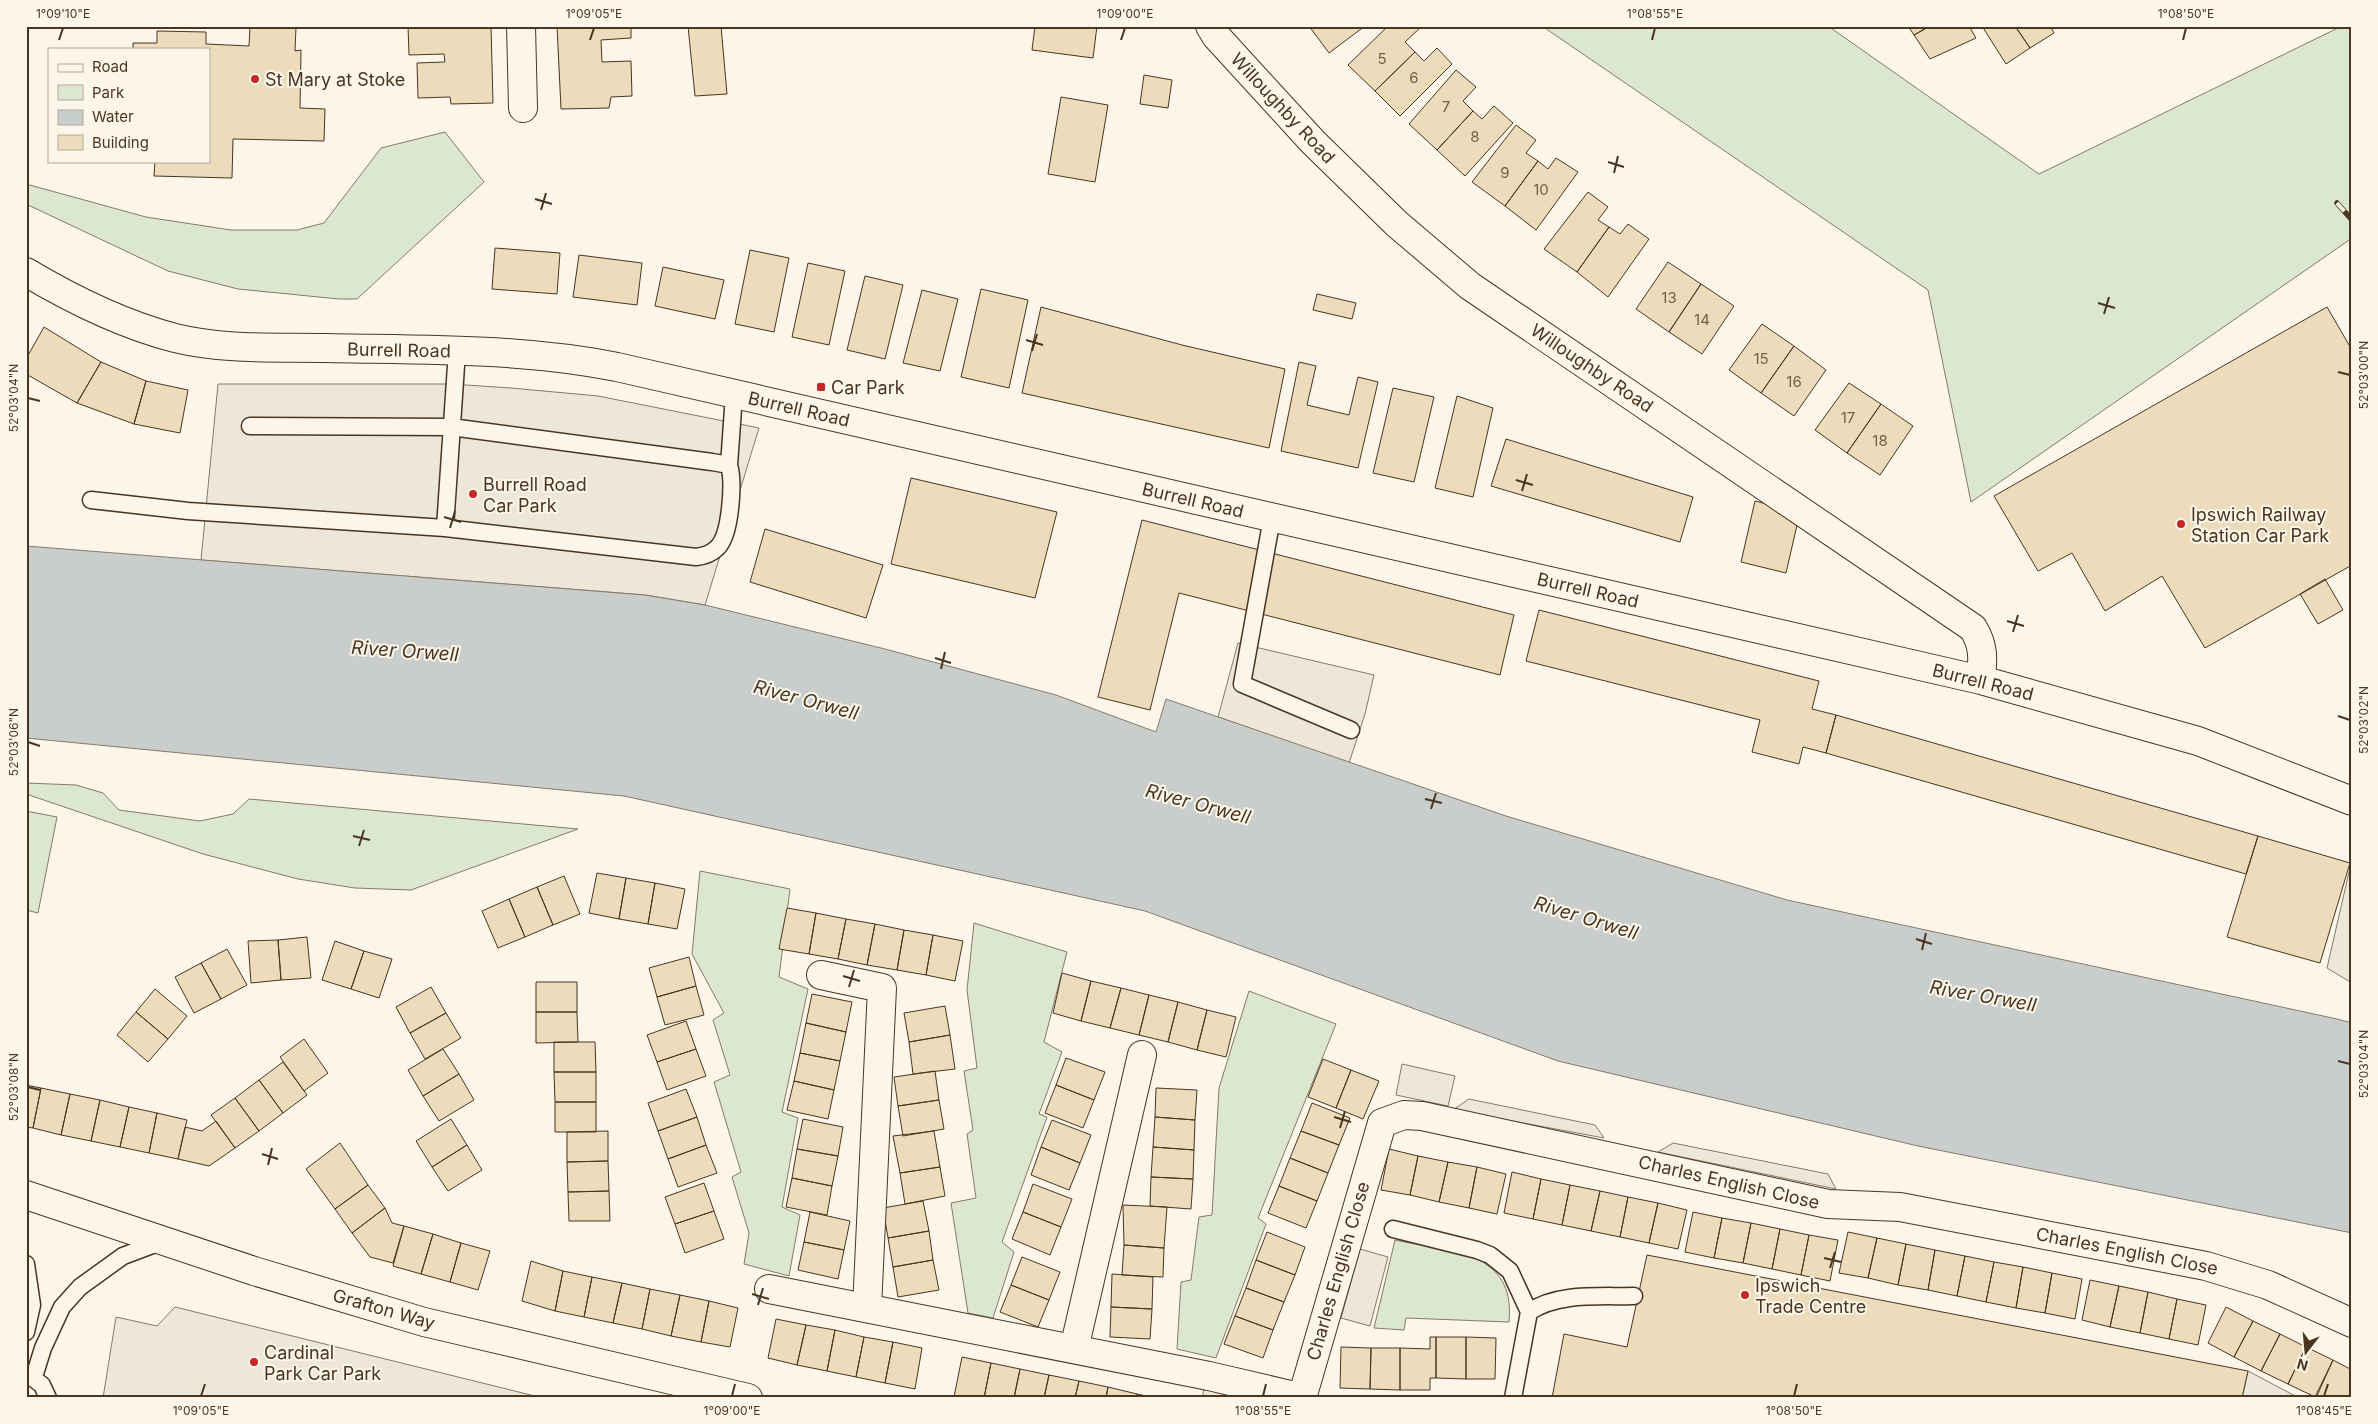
<svg xmlns="http://www.w3.org/2000/svg" width="2378" height="1424" viewBox="0 0 2378 1424" font-family="Inter,sans-serif">
<rect width="100%" height="100%" fill="#fbf6e9"/>
<path fill="#dce7d0" stroke="#887966" d="M1542,26H1828L2039,174L2342,26H2352V238L1971,502L1928,290Z
M445,132L484,182L357,299H339L238,289L168,271L26,204V184L146,217L231,230H297L324,223L381,148Z
M26,783L76,785L103,793L119,810L200,821L233,814L249,799L578,829L411,890L355,888L298,879L203,854L26,794Z
M26,811L57,817L38,913L26,910Z
M700,871L790,889L779,977L808,989L782,1112L798,1118L782,1207L800,1215L789,1276L744,1264L749,1233L732,1177L741,1172L714,1082L730,1075L713,1020L724,1013L692,954Z
M974,923L1067,952L1044,1042L1062,1052L1039,1114L1047,1117L1002,1242L1014,1252L993,1318L968,1313L951,1203L976,1198L967,1134L973,1130L964,1071L977,1068L967,990Z
M1249,991L1336,1024L1258,1218L1266,1224L1216,1358L1177,1349L1181,1282L1191,1280L1199,1217L1212,1215L1219,1088Z
M1395,1240C1448,1252 1516,1249 1509,1322L1406,1318L1404,1330L1374,1328Z"/>
<path fill="#ede7d9" stroke="#887966" d="M218,384H451L511,388L598,396L759,428L705,605L645,595L201,560Z
M1238,643L1374,675L1365,714L1349,763L1218,717Z
M2352,859V983L2327,968Z
M1402,1064L1455,1076L1448,1106L1396,1095Z
M1469,1099L1595,1125L1604,1138L1453,1110Z
M1673,1143L1828,1174L1836,1189L1658,1152Z
M1360,1249L1388,1257L1370,1326L1341,1318Z
M175,1307L543,1398H103L116,1317L157,1326Z
M2248,1371L2299,1398H2242Z
M1204,1389L1237,1398H1202Z"/>
<path fill="#c9cecd" stroke="#887966" d="M26,546L645,595L705,605L885,649L1056,695L1156,732L1166,699L1506,816L1787,900L2337,1019L2352,1023V1233L1918,1146L1558,1061L1145,911L624,796L26,738Z"/>
<path fill="#ecdcbc" stroke="#4a3520" d="M250,26L296,27L295,51L301,50L300,108L325,109L324,141L233,139L232,178L154,176L155,161H209V49H133V43H157V31L206,32V44L249,46Z
M408,26H491L493,103L451,104L450,97L418,98L417,63L445,62L444,54L409,55Z
M557,26H631V38L601,40L602,62L631,61L632,96L611,97L609,108L561,109Z
M688,26H721L727,94L695,96Z
M1035,26H1097L1093,58L1032,50Z
M1309,26H1365L1329,53Z
M1388,26L1421,27L1405,42L1415,52L1375,91L1348,65Z
M1908,26H1930L1914,35Z
M1930,26H1969L1976,38L1930,59L1914,35Z
M1982,26H2015L2030,48L2006,64Z
M2015,26H2050L2054,33L2030,48Z
M1437,48L1452,64L1400,116L1375,91L1415,52L1424,61Z
M1456,70L1476,87L1463,101L1473,111L1437,150L1409,124Z
M1144,75L1172,80L1168,108L1140,104Z
M1061,97L1108,105L1095,182L1048,174Z
M1494,106L1513,123L1465,176L1437,150L1473,111L1482,119Z
M1516,125L1536,140L1526,153L1538,161L1505,206L1472,182Z
M1556,158L1578,172L1536,230L1505,206L1538,161L1548,169Z
M1588,192L1608,207L1598,220L1609,227L1577,272L1544,249Z
M1628,224L1649,239L1608,297L1577,272L1609,227L1620,234Z
M495,248L560,253L557,294L492,289Z
M750,250L789,258L774,332L735,324Z
M579,255L642,263L637,305L573,297Z
M1668,262L1701,284L1669,332L1636,309Z
M808,263L845,271L829,345L792,337Z
M663,267L724,280L715,319L655,306Z
M865,276L903,285L885,359L847,350Z
M1701,284L1734,306L1702,354L1669,332Z
M981,289L1028,300L1009,388L961,377Z
M922,290L958,299L940,371L903,363Z
M1317,294L1356,303L1352,319L1313,310Z
M1041,307L1182,345L1285,369L1269,448L1022,393Z
M2327,307L2352,350V565L2205,648L2162,576L2105,611L2072,553L2038,571L1994,496Z
M1762,324L1794,346L1761,393L1729,370Z
M44,327L101,362L77,403L26,374V359Z
M1794,346L1826,370L1794,416L1761,393Z
M101,362L146,381L134,424L77,403Z
M1299,362L1316,366L1307,405L1349,415L1358,377L1378,382L1358,468L1281,451Z
M146,381L188,390L180,433L134,424Z
M1849,383L1881,404L1847,453L1815,430Z
M1393,388L1434,397L1414,482L1373,473Z
M1457,396L1493,408L1473,497L1435,488Z
M1881,404L1913,426L1880,475L1847,453Z
M1506,439L1693,497L1680,542L1491,486Z
M911,478L1057,512L1035,598L891,564Z
M1755,501L1800,512L1786,573L1741,562Z
M1142,520L1514,615L1500,675L1179,593L1150,710L1098,697Z
M765,529L883,565L866,618L750,582Z
M2325,579L2343,610L2318,624L2300,594Z
M1539,610L1819,681L1812,709L1836,715L1826,753L1803,747L1799,764L1752,752L1760,720L1526,661Z
M1836,715L2258,836L2246,874L1826,753Z
M2258,836L2350,863L2320,963L2227,937Z
M597,873L626,878L619,919L589,913Z
M564,876L580,914L553,925L537,887Z
M626,878L655,883L648,924L619,919Z
M655,883L685,889L677,929L648,924Z
M537,887L553,925L525,937L509,899Z
M509,899L525,937L498,948L482,911Z
M787,908L816,913L809,954L779,949Z
M816,913L846,919L838,959L809,954Z
M846,919L875,924L867,965L838,959Z
M875,924L904,930L897,970L867,965Z
M904,930L933,935L926,975L897,970Z
M933,935L963,941L955,981L926,975Z
M307,937L311,978L281,980L278,940Z
M278,940L281,980L251,983L248,941Z
M335,941L364,951L351,989L322,980Z
M227,949L247,985L221,999L201,963Z
M364,951L392,959L379,998L351,989Z
M689,957L696,986L657,997L649,968Z
M201,963L221,999L194,1013L175,977Z
M1062,973L1091,981L1081,1021L1053,1013Z
M1091,981L1121,988L1110,1028L1081,1021Z
M536,982H577V1012H536Z
M696,986L704,1015L665,1025L657,997Z
M431,987L446,1013L410,1033L396,1007Z
M1121,988L1149,995L1139,1035L1110,1028Z
M155,989L187,1016L168,1039L136,1012Z
M812,994L852,1002L846,1032L806,1023Z
M1149,995L1178,1002L1168,1042L1139,1035Z
M1178,1002L1207,1010L1197,1050L1168,1042Z
M945,1006L950,1035L909,1042L904,1013Z
M1207,1010L1236,1017L1226,1057L1197,1050Z
M136,1012L168,1039L148,1062L117,1035Z
M536,1012H577L578,1042L536,1043Z
M446,1013L461,1038L425,1059L410,1033Z
M686,1021L696,1049L657,1062L647,1035Z
M806,1023L846,1032L840,1061L800,1053Z
M950,1035L955,1069L913,1074L909,1042Z
M304,1039L328,1073L304,1091L280,1057Z
M554,1042H595L596,1072H554Z
M443,1049L459,1074L423,1096L408,1070Z
M696,1049L706,1076L667,1090L657,1062Z
M800,1053L840,1061L834,1090L794,1081Z
M1066,1058L1105,1072L1094,1100L1056,1085Z
M1323,1059L1351,1070L1336,1108L1308,1097Z
M283,1062L307,1095L283,1113L259,1080Z
M1351,1070L1379,1081L1363,1119L1336,1108Z
M935,1071L939,1100L898,1106L894,1077Z
M554,1072H596V1102H555Z
M459,1074L474,1100L439,1121L423,1096Z
M259,1080L283,1113L259,1131L235,1098Z
M794,1081L834,1090L828,1119L787,1110Z
M26,1085L41,1088L33,1128L26,1127Z
M1056,1085L1094,1100L1083,1128L1045,1113Z
M41,1088L70,1094L61,1135L33,1128Z
M1156,1088L1197,1090L1195,1120L1155,1117Z
M686,1089L697,1117L658,1131L648,1103Z
M70,1094L100,1100L91,1141L61,1135Z
M235,1098L259,1131L235,1148L211,1115Z
M100,1100L129,1107L120,1147L91,1141Z
M939,1100L944,1129L903,1136L898,1106Z
M555,1102H596V1132H555Z
M1312,1103L1350,1118L1339,1145L1301,1131Z
M129,1107L157,1113L149,1153L120,1147Z
M157,1113L187,1120L178,1159L149,1153Z
M697,1117L706,1145L668,1159L658,1131Z
M1155,1117L1195,1120L1194,1150L1153,1147Z
M451,1119L467,1145L432,1167L416,1141Z
M803,1119L843,1127L838,1156L797,1149Z
M1052,1120L1091,1135L1080,1163L1041,1147Z
M216,1121L235,1148L209,1166L178,1159L185,1127L202,1131Z
M608,1131V1161L567,1162V1132Z
M934,1131L940,1167L900,1173L893,1136Z
M1301,1131L1339,1145L1328,1173L1290,1158Z
M340,1143L368,1185L335,1209L306,1169Z
M467,1145L482,1170L448,1191L432,1167Z
M706,1145L717,1173L678,1187L668,1159Z
M1041,1147L1080,1163L1069,1190L1031,1175Z
M1153,1147L1194,1150L1193,1179L1151,1177Z
M797,1149L838,1156L832,1186L792,1178Z
M1389,1149L1418,1156L1410,1195L1381,1190Z
M1418,1156L1448,1162L1439,1202L1410,1195Z
M1290,1158L1328,1173L1317,1201L1279,1186Z
M608,1161L609,1191L568,1192L567,1162Z
M1448,1162L1477,1167L1469,1208L1439,1202Z
M940,1167L945,1196L905,1204L900,1173Z
M1477,1167L1506,1174L1497,1214L1469,1208Z
M1512,1172L1541,1179L1533,1219L1504,1213Z
M1151,1177L1193,1179L1191,1209L1150,1206Z
M792,1178L832,1186L827,1215L786,1207Z
M1541,1179L1570,1185L1562,1225L1533,1219Z
M704,1183L714,1211L675,1224L665,1197Z
M1033,1184L1072,1199L1061,1227L1023,1212Z
M368,1185L385,1208L352,1233L335,1209Z
M1570,1185L1600,1191L1591,1231L1562,1225Z
M1279,1186L1317,1201L1306,1228L1268,1213Z
M609,1191L610,1221H569L568,1192Z
M1600,1191L1628,1197L1620,1237L1591,1231Z
M1628,1197L1658,1203L1649,1243L1620,1237Z
M923,1201L929,1231L888,1238L883,1208Z
M1658,1203L1687,1210L1678,1249L1649,1243Z
M1123,1205L1167,1207L1164,1248L1124,1245Z
M385,1208L392,1223L404,1226L393,1263L370,1257L352,1233Z
M714,1211L724,1239L685,1253L675,1224Z
M810,1212L850,1221L844,1250L804,1242Z
M1023,1212L1061,1227L1050,1255L1012,1239Z
M1693,1212L1722,1218L1714,1258L1685,1252Z
M1722,1218L1751,1223L1743,1263L1714,1258Z
M1751,1223L1780,1229L1772,1269L1743,1263Z
M404,1226L433,1234L421,1274L393,1266Z
M1780,1229L1809,1235L1801,1275L1772,1269Z
M929,1231L933,1260L893,1267L888,1238Z
M1267,1232L1305,1247L1295,1275L1256,1260Z
M1848,1232L1877,1238L1868,1278L1839,1273Z
M433,1234L461,1243L450,1282L421,1274Z
M1809,1235L1838,1240L1830,1281L1801,1275Z
M1877,1238L1906,1244L1898,1285L1868,1278Z
M804,1242L844,1250L838,1279L798,1270Z
M461,1243L490,1251L478,1290L450,1282Z
M1906,1244L1935,1250L1928,1290L1898,1285Z
M1124,1245L1164,1248L1163,1277L1122,1275Z
M1935,1250L1965,1256L1957,1296L1928,1290Z
M1647,1255L2248,1371L2242,1398H1552L1564,1334L1627,1347Z
M1965,1256L1994,1262L1986,1302L1957,1296Z
M1022,1257L1060,1272L1049,1300L1011,1285Z
M933,1260L939,1290L898,1297L893,1267Z
M1256,1260L1295,1275L1284,1302L1246,1288Z
M531,1261L563,1271L555,1311L522,1301Z
M1994,1262L2023,1267L2016,1308L1986,1302Z
M2023,1267L2052,1273L2045,1313L2016,1308Z
M563,1271L592,1277L584,1317L555,1311Z
M2052,1273L2082,1279L2075,1319L2045,1313Z
M1112,1274L1153,1277L1152,1309L1111,1307Z
M592,1277L622,1283L613,1323L584,1317Z
M2090,1280L2119,1286L2110,1327L2082,1320Z
M622,1283L650,1289L642,1329L613,1323Z
M1011,1285L1049,1300L1038,1327L1000,1312Z
M2119,1286L2148,1292L2140,1333L2110,1327Z
M1246,1288L1284,1302L1273,1330L1235,1316Z
M650,1289L680,1295L671,1336L642,1329Z
M2148,1292L2177,1299L2169,1339L2140,1333Z
M680,1295L709,1301L701,1342L671,1336Z
M2177,1299L2206,1305L2198,1345L2169,1339Z
M709,1301L738,1308L730,1347L701,1342Z
M1111,1307L1152,1309L1150,1339L1110,1337Z
M2226,1307L2253,1321L2234,1357L2208,1343Z
M1235,1316L1273,1330L1263,1358L1224,1344Z
M776,1319L806,1325L797,1365L768,1358Z
M2253,1321L2280,1334L2261,1371L2234,1357Z
M806,1325L835,1330L827,1371L797,1365Z
M835,1330L864,1337L856,1377L827,1371Z
M2280,1334L2306,1347L2288,1384L2261,1371Z
M864,1337L893,1342L885,1383L856,1377Z
M1430,1337H1436V1378H1430V1390H1400V1348L1430,1349Z
M1436,1337H1466V1379L1436,1378Z
M1466,1337L1496,1338L1495,1379H1466Z
M893,1342L922,1348L915,1389L885,1383Z
M1341,1347L1371,1348L1370,1389L1340,1388Z
M2306,1347L2333,1360L2315,1397L2288,1384Z
M1371,1348H1400V1390L1370,1389Z
M962,1357L991,1363L984,1398L954,1397Z
M2333,1360L2352,1370V1390L2348,1398H2316Z
M991,1363L1020,1369L1014,1398H984Z
M1020,1369L1049,1375L1044,1398H1014Z
M1049,1375L1079,1381L1075,1398H1044Z
M1079,1381L1108,1387L1106,1398H1075Z
M1108,1387L1137,1394L1136,1398H1106Z
M1137,1394L1156,1398H1136Z"/>
<g fill="none" stroke-linecap="round" stroke-linejoin="round">
<g stroke="#4a3520" stroke-width="19">
<path id="lane" d="M729,465L734,395
M91,500L188,511L445,528L696,557C705,556 711,554 717,548C731,535 734,482 729,465L712,462L451,427L250,426
M1272,518L1242,684L1351,730
M445,528L457,351
M1393,1229L1477,1250L1490,1255L1510,1271L1529,1312L1513,1398
M26,1264L32,1305L26,1332
M1529,1312C1558,1292 1600,1297 1634,1296
M26,1373L42,1385L48,1398
M34,1377L43,1348L62,1307L80,1287L123,1256L163,1241"/>
</g>
<g stroke="#4a3520" stroke-width="30">
<path id="street" d="M521,26L523,108
M821,975L882,988L867,1308
M769,1289L1209,1376L1303,1398
M1074,1349L1142,1055
M1302,1398L1382,1123L1404,1115L1422,1116L1828,1204L1900,1207L2206,1266L2268,1285L2352,1323"/>
</g>
<g stroke="#4a3520" stroke-width="30">
<path id="secondary" d="M1210,26L1216,36L1313,142L1397,224L1470,286L1973,628C1984,646 1983,658 1981,680
M26,272C73,300 121,324 175,338C224,350 275,347 326,348C423,350 522,348 617,367L1981,680L2198,741L2352,801"/>
</g>
<g stroke="#4a3520" stroke-width="30">
<path id="primary" d="M26,1195L254,1271L424,1322L748,1398"/>
</g>
<use href="#lane" stroke="#fbf6e9" stroke-width="16"/>
<use href="#street" stroke="#fbf6e9" stroke-width="28"/>
<use href="#secondary" stroke="#fbf6e9" stroke-width="28"/>
<use href="#primary" stroke="#fbf6e9" stroke-width="28"/>
<g stroke="#4a3520" stroke-width="5.5">
<path id="rail" d="M2337,203L2352,220"/>
</g>
<use href="#rail" stroke="#fbf6e9" stroke-width="4" stroke-dasharray="11" stroke-linecap="butt"/>
</g>
<path fill="none" stroke="#4a3520" stroke-width="2" d="M59,40L63,28M590,40L594,28M1121,40L1125,28M1652,40L1655,28M2183,40L2186,28M1608,162L1624,167M1614,173L1618,156M535,199L552,204M541,210L546,193M2098,303L2115,308M2104,314L2109,297M1026,340L1043,345M1032,351L1037,334M2338,372L2350,375M28,398L40,401M1516,480L1533,485M1522,491L1527,474M444,517L461,522M450,528L455,511M2007,621L2024,626M2013,632L2018,615M935,658L951,663M941,669L945,652M2338,716L2350,720M28,742L40,746M1425,799L1442,803M1431,809L1436,793M353,836L370,840M359,846L364,830M1916,939L1932,944M1922,950L1926,933M843,976L860,981M849,987L854,970M2338,1061L2350,1064M28,1087L40,1090M1334,1117L1351,1122M1340,1128L1345,1111M262,1154L278,1159M268,1165L272,1148M1824,1258L1841,1262M1830,1268L1835,1252M752,1294L769,1299M758,1305L763,1288M201,1396L205,1384M732,1396L735,1384M1263,1396L1266,1384M1794,1396L1797,1384M2324,1396L2328,1384"/>
<g fill="#c62828" stroke="#fbf6e9" stroke-width="2">
<circle cx="255" cy="79" r="5"/>
<rect x="816" y="382" width="10" height="10" rx="2.5"/>
<circle cx="473" cy="494" r="5"/>
<circle cx="2181" cy="524" r="5"/>
<circle cx="1745" cy="1295" r="5"/>
<circle cx="254" cy="1362" r="5"/>
</g>
<g text-anchor="middle" dominant-baseline="central" stroke-width="4" stroke-linejoin="round" paint-order="stroke">
<g font-size="15" fill="#725f47">
<text x="1382" y="58">5</text>
<text x="1414" y="77">6</text>
<text x="1446" y="106">7</text>
<text x="1475" y="136">8</text>
<text x="1505" y="172">9</text>
<text x="1541" y="189">10</text>
<text x="1669" y="297">13</text>
<text x="1702" y="319">14</text>
<text x="1761" y="358">15</text>
<text x="1794" y="381">16</text>
<text x="1848" y="417">17</text>
<text x="1880" y="440">18</text>
</g>
<g font-size="18" fill="#4a3520" stroke="#fbf6e9" text-anchor="start">
<text x="265" y="79">St Mary at Stoke</text>
<text x="831" y="387">Car Park</text>
<text x="483" y="484">Burrell Road<tspan x="483" dy="21">Car Park</tspan></text>
<text x="2191" y="514">Ipswich Railway<tspan x="2191" dy="21">Station Car Park</tspan></text>
<text x="1755" y="1285">Ipswich<tspan x="1755" dy="21">Trade Centre</tspan></text>
<text x="264" y="1352">Cardinal<tspan x="264" dy="21">Park Car Park</tspan></text>
</g>
<g font-size="18" fill="#4a3520" stroke="#fbf6e9">
<text transform="translate(1283 108) rotate(47)">Willoughby Road</text>
<text transform="translate(399 350) rotate(1)">Burrell Road</text>
<text transform="translate(1592 368) rotate(34)">Willoughby Road</text>
<text transform="translate(799 409) rotate(13)">Burrell Road</text>
<text transform="translate(1193 500) rotate(13)">Burrell Road</text>
<text transform="translate(1588 590) rotate(13)">Burrell Road</text>
<text transform="translate(1983 682) rotate(14)">Burrell Road</text>
<text transform="translate(1729 1182) rotate(13)">Charles English Close</text>
<text transform="translate(2127 1251) rotate(11)">Charles English Close</text>
<text transform="translate(1338 1271) rotate(-74)">Charles English Close</text>
<text transform="translate(384 1309) rotate(16)">Grafton Way</text>
</g>
<g font-size="19" font-style="italic" fill="#4a3520" stroke="#fbf6e9">
<text transform="translate(405 651) rotate(4)">River Orwell</text>
<text transform="translate(806 700) rotate(15)">River Orwell</text>
<text transform="translate(1198 804) rotate(15)">River Orwell</text>
<text transform="translate(1586 918) rotate(17)">River Orwell</text>
<text transform="translate(1983 996) rotate(10)">River Orwell</text>
</g>
</g>
<rect width="2378" height="1424" fill="none" stroke="#fbf6e9" stroke-width="55"/>
<rect x="48" y="48" width="162" height="115" fill="#fbf6e9" stroke="#b4a999"/>
<rect x="58" y="64" width="25" height="8" fill="#fbf6e9" stroke="#b4a999"/>
<text x="92" y="72" font-size="15" fill="#4a3520">Road</text>
<rect x="58" y="85" width="25" height="15" fill="#dce7d0" stroke="#b4a999"/>
<text x="92" y="98" font-size="15" fill="#4a3520">Park</text>
<rect x="58" y="110" width="25" height="15" fill="#c9cecd" stroke="#b4a999"/>
<text x="92" y="122" font-size="15" fill="#4a3520">Water</text>
<rect x="58" y="135" width="25" height="15" fill="#ecdcbc" stroke="#b4a999"/>
<text x="92" y="148" font-size="15" fill="#4a3520">Building</text>
<g transform="translate(2306 1352) rotate(196)" stroke="#fbf6e9" stroke-width="4" paint-order="stroke">
<path d="M0-4L9 19L0 12L-9 19Z" fill="#4a3520"/>
<text y="-8" font-size="14" font-weight="bold" text-anchor="middle" fill="#4a3520">N</text>
</g>
<rect x="28" y="28" width="2322" height="1368" fill="none" stroke="#4a3520" stroke-width="2"/>
<g font-size="12" text-anchor="middle" fill="#4a3520">
<text x="63" y="18">1°09'10"E</text>
<text x="594" y="18">1°09'05"E</text>
<text x="1125" y="18">1°09'00"E</text>
<text x="1655" y="18">1°08'55"E</text>
<text x="2186" y="18">1°08'50"E</text>
<text transform="translate(2364 375) rotate(-90)" y="4">52°03'00"N</text>
<text transform="translate(14 398) rotate(-90)" y="4">52°03'04"N</text>
<text transform="translate(2364 720) rotate(-90)" y="4">52°03'02"N</text>
<text transform="translate(14 742) rotate(-90)" y="4">52°03'06"N</text>
<text transform="translate(2364 1064) rotate(-90)" y="4">52°03'04"N</text>
<text transform="translate(14 1087) rotate(-90)" y="4">52°03'08"N</text>
<text x="201" y="1415">1°09'05"E</text>
<text x="732" y="1415">1°09'00"E</text>
<text x="1263" y="1415">1°08'55"E</text>
<text x="1794" y="1415">1°08'50"E</text>
<text x="2324" y="1415">1°08'45"E</text>
</g>
</svg>
